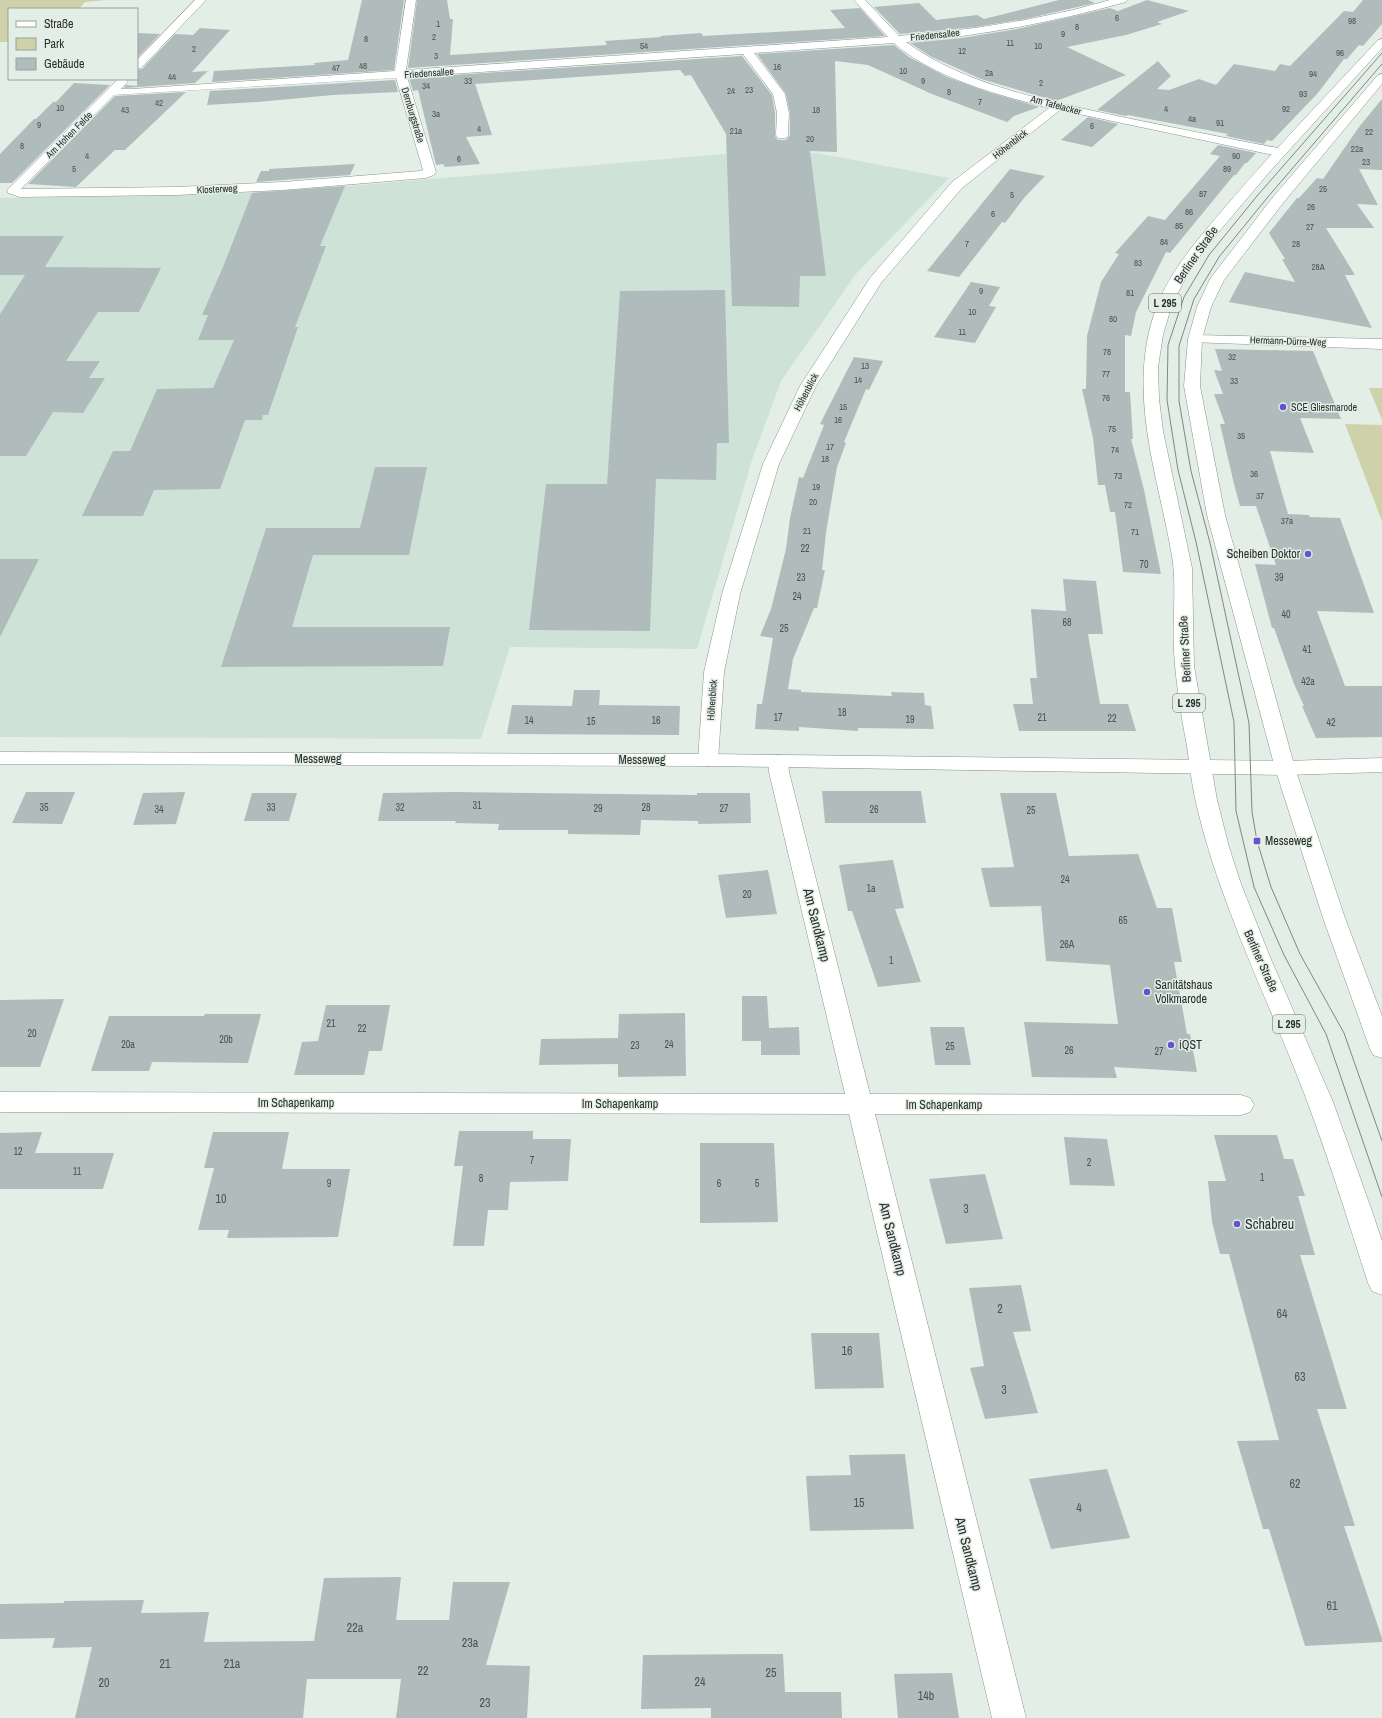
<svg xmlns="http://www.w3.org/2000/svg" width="1382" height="1718" viewBox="0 0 1382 1718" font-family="'Archivo Narrow',sans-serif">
<rect width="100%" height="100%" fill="#e3eee7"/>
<path fill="#cfe2d8" d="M735,153H817L949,178L856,274L781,381L752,460L697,649L510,647L481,739L0,737V198L225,194L350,186Z"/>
<path fill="#ced1aa" d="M0,0H106L85,2L79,9H9V42H0Z
M1369,388H1382V420Z
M1345,424L1382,425V521Z"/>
<path fill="#b0bcbb" d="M362,0H404L394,70L212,82L214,71L315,65L314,63L348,60Z
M417,0H447L450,19H453L450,55L607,45L605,41L661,37L660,36L701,33L703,36L845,28L830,10L860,8L885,36L408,68Z
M1059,0H1088L1095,3L1025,19L975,27L900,34L874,7L919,3L936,20L977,15L984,19Z
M1147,0L1189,11L1157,22L1162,24L1126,35L1067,47L1126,75L1056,101L981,79L930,56L910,43L962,38L1017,29L1110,8L1118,11Z
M1363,0H1382V24L1363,46L1359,45L1347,59H1344L1317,94L1272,141L1267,140L1264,144L1226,136L1228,134L1128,115L1126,116L1097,110L1158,61L1171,76L1157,89L1169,90L1199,79L1216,85L1234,64L1275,71L1280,64L1290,66L1344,11L1353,12Z
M200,28L230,30L192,72L208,71L195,83L124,88L126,85L137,86V70L142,69L175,34L193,35Z
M137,33L160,34L137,58Z
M894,45L909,57L947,77L988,92L1039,107L1014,116L1007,122L932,94L868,65L835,61L837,152L810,151L826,276H800L799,307L732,306L726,134L691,75L685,76L680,70L475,84L492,135L466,137L480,164L445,167L443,164L436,165L418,90L413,91L409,78L742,56L772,95L775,113V136L778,140H786L790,135V113L786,94L757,54Z
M395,80L398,92L333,95L258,102L207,105L210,91Z
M74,83L110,85L12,183H0V154L34,119H36L53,102H56Z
M186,92L125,150H115L76,187L28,184L115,96Z
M1382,99V170L1359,169L1378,205L1357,204L1374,228H1326L1355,275H1345L1372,328L1229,302L1245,272L1295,282L1282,259H1285L1269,233L1297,198H1299L1317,178L1323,179L1359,127Z
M1088,117L1118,124L1092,147L1061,140Z
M1218,145L1256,153L1247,163H1245L1236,175H1234L1170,253L1166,252L1136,312L1131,336L1125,335V392H1130L1133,439H1131L1144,490L1161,574L1123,572L1115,512H1110L1105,485H1098L1093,438L1082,389H1086L1087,336L1101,282L1119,254L1115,253L1148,216L1165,220L1220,156L1210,154Z
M355,164L350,175L256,182L261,171H269V169Z
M1010,169L1045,176L1024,198L1005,223L1002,222L959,277L927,271Z
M345,186L320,246H326L295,327H298L268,415H263L262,420H245L220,489L154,490L143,516H82L113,451H130L157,389L213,388L234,340H198L208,315H202L223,267L252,193Z
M0,236H64L45,267L161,268L139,312H98L66,361H100L89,378H105L83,413L53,412L26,456H0V314L25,275H0Z
M971,282L1000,287L989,306L996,307L975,343L934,337Z
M725,290L729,443H717L716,480L656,479L650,631L529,630L546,484H607L620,291Z
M1215,349L1313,351L1341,419L1300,418L1314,453L1270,451L1288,514L1309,515L1310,517L1340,518L1374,613L1317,611L1345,686H1382V737L1316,738L1302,706H1304L1294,684L1274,628H1272L1255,564L1276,565L1256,506H1240L1234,484L1220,424H1225L1214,394H1223L1214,370L1222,371Z
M854,357L883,361L869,390L866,389L844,442L846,443L837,467L826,533L822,570H825L817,608H814L793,659L788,689L801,690V692L892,696L891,692L924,693L925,705L931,706L934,729L858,728V731L799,727V731L755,729L757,704H762L773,638L760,636L771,609L786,549L790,518L799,477L803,478L824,425L820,424Z
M375,467H427L409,555H313L292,627H450L443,666L221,667L266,528H360Z
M0,559H39L0,637Z
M1063,579L1096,581L1103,634H1088L1100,704H1128L1136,731H1019L1013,704H1033L1030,678H1037L1031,609L1066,611Z
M574,690H600L599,705L680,706L679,735L507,734L512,705L572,706Z
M822,791H921L926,823H825Z
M26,792H75L62,824L12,823Z
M185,792L176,824L133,825L143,793Z
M454,792L697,795V793H750L751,823L698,824V821L641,820L640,835L568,834V830H498L499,824L455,823L456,821H378L383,793Z
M252,793H297L289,821H244Z
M1000,793H1056L1069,856L1138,854L1157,908H1172L1182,962H1174L1187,1034H1190L1197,1072L1114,1067L1117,1078L1032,1077L1024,1022L1118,1024L1110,965L1046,961L1041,906L990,907L981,868L1014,867Z
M893,860L904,908L895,909L921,982L878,987L852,911H848L839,865Z
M768,870L777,914L726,918L718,875Z
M742,996H767L769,1028L799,1027L800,1055H761V1041H742Z
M64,999L40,1067H0V1000Z
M326,1005H390L382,1051H369L364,1075H294L302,1042L318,1041Z
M685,1013L686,1076L618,1077V1064L539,1065L541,1039L618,1038L619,1014Z
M205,1014H261L248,1063L152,1062L149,1071H91L109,1016H204Z
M930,1027H964L971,1065H935Z
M459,1131H533V1139H571L568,1181L510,1182L508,1210H488L484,1246H453L463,1166H454Z
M42,1132L35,1153H114L103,1189H0V1133Z
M213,1132H289L282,1169H350L338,1237L227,1238L229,1230H198L214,1168H204Z
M1214,1135H1277L1284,1159H1293L1305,1196H1298L1315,1255H1300L1347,1409H1317L1355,1526H1344L1382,1638V1642L1305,1646L1269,1529H1263L1237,1441L1279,1440L1229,1254H1220L1212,1222L1208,1181H1226Z
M1064,1137L1107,1139L1115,1186L1070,1185Z
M700,1143H774L778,1222L700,1223Z
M985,1174L1003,1239L946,1244L929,1179Z
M1021,1285L1031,1331L1013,1332L1038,1413L985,1419L970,1368L984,1366L969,1288Z
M811,1333H879L884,1388L815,1389Z
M905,1454L914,1529L810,1531L806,1476L851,1475L849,1455Z
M1107,1469L1130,1538L1051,1549L1029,1479Z
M401,1577L396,1620H449L453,1582H510L486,1665L530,1666L527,1718H396L401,1679H307L303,1718H75L92,1647L52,1648L55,1638L0,1639V1604L64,1603V1601L144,1600L141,1613L209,1612L204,1642L314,1641L324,1578Z
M758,1654H783L785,1692H841L842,1718H711V1708L641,1709L643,1655Z
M952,1673L959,1718H898L894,1674Z"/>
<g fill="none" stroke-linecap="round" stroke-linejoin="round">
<g stroke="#8a948f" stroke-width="1">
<path id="street" d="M195,0H206L141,68L137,69V60Z
M406,0H416L406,70L888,37L854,0H865L899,36L975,28L1025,20L1073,10L1110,0H1127L1126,2C1053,22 981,36 906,42C964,85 1048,101 1117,116C1171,127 1224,138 1278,148L1282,149L1284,152L1282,155L1278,156L1060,110L962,188L881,283L816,386L779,464L740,594L724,672L718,760L715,765L708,766L701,765L698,760L704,672L722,594L763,464L800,386L870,278L952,182L1049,108C998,95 934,78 894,43L754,53L785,94L789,113L788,135L786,138H778L776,135L777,113L773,94L743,54L407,77L436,172L434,175L426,178L283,190L176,195L20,197L8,193L7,190L118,79H126L128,81L121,89H132L395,71ZM396,78L423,170L420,171L283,182L176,187L21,189L114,95Z
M1195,335L1382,339V349L1190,342L1188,339L1190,336Z
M778,755L785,756L788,761L789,772L870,1094L1241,1095L1250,1098L1254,1105L1250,1112L1241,1115L875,1114L1026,1718H992L849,1114L0,1112V1092L845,1094L769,772L768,761L771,756Z"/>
</g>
<g stroke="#8a948f" stroke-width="1">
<path id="secondary" d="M0,752L708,754L1285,761L1382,758V772L1285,775L708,766L0,764Z"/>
</g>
<g stroke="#8a948f" stroke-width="1">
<path id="primary" d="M1382,39V48L1272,169L1217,234L1192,266L1172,304L1163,335L1158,367L1159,399L1163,431L1192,568L1194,666L1217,800L1229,847L1241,884L1270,957L1333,1102L1373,1214L1382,1241V1295L1372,1291L1368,1283C1345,1211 1323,1140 1295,1070C1260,983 1219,899 1197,807C1192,787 1190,767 1187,746C1181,715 1176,683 1174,652C1172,620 1177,588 1172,556C1157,471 1124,385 1159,301C1174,265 1201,236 1226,206C1275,149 1327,95 1378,40Z
M1382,74V84L1283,203L1224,280L1211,307L1202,339L1200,386L1225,515L1295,768L1345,918L1382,1016V1058L1373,1055L1370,1049L1323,918L1275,768L1207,515L1184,386L1188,339L1197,307L1210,279L1273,197L1378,75Z"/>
</g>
<use href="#street" fill="#fff" fill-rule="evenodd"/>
<use href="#secondary" fill="#fff" fill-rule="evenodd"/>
<use href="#primary" fill="#fff" fill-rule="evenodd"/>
<path stroke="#818884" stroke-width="1" d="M1382,53L1257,196L1209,255L1184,297L1168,345L1167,400L1178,470L1196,542L1234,722L1236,811L1254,887L1284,955L1326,1034L1382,1197
M1382,64L1267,198L1219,257L1194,299L1179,346V401L1191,471L1210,543L1249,723L1252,812L1257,841L1271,887L1300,954L1344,1033L1382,1141"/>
</g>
<g fill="#6852cb" stroke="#e3eee7" stroke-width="1.5">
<circle cx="1283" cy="407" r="4"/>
<circle cx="1308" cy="554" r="4"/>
<rect x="1253" y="837" width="8" height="8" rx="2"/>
<circle cx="1147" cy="992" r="4"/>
<circle cx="1171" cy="1045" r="4"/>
<circle cx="1237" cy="1224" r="4"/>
</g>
<g text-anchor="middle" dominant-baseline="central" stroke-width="3" stroke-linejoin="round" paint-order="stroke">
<g font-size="9" fill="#4c5250">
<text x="1117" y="18">6</text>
<text x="1352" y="21">98</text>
<text x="438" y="24">1</text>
<text x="1077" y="27">8</text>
<text x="1063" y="34">9</text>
<text x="434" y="37">2</text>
<text x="366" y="39">8</text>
<text x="1010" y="43">11</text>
<text x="644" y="46">54</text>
<text x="1038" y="46">10</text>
<text x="194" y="49">2</text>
<text x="962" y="51">12</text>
<text x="1340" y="53">96</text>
<text x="436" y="56">3</text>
<text x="363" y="66">48</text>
<text x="777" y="67">16</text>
<text x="336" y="68">47</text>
<text x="903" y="71">10</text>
<text x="989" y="73">2a</text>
<text x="1313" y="74">94</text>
<text x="172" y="77">44</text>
<text x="468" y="81">33</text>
<text x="923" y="81">9</text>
<text x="1041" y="83">2</text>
<text x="426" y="86">34</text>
<text x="749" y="90">23</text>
<text x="731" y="91">24</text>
<text x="949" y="92">8</text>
<text x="1303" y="94">93</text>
<text x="980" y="102">7</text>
<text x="159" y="103">42</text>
<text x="60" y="108">10</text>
<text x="1166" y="109">4</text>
<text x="1286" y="109">92</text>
<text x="125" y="110">43</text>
<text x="816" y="110">18</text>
<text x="436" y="114">3a</text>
<text x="1192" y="119">4a</text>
<text x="1220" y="123">91</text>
<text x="39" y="125">9</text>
<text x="1092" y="126">6</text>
<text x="479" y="129">4</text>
<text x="736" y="131">21a</text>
<text x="1369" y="132">22</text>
<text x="810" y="139">20</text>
<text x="22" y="146">8</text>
<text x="1357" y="149">22a</text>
<text x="87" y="156">4</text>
<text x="1236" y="156">90</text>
<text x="459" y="159">6</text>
<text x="1366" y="162">23</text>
<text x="74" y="169">5</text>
<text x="1227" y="169">89</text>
<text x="1323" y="189">25</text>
<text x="1203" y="194">87</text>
<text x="1012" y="195">5</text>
<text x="1311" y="207">26</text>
<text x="1189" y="212">86</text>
<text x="993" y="214">6</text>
<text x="1179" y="226">85</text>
<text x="1310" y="227">27</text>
<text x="1164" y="242">84</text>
<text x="967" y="244">7</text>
<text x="1296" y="244">28</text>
<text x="1138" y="263">83</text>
<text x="1318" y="267">28A</text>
<text x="981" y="291">9</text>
<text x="1130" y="293">81</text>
<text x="972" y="312">10</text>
<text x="1113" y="319">80</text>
<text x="962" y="332">11</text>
<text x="1107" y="352">78</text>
<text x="1232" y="357">32</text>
<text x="865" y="366">13</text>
<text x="1106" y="374">77</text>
<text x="858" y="380">14</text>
<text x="1234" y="381">33</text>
<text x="1106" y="398">76</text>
<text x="843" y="407">15</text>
<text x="838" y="420">16</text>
<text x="1112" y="429">75</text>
<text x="1241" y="436">35</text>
<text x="830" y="447">17</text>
<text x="1115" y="450">74</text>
<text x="825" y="459">18</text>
<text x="1254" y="474">36</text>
<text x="1118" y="476">73</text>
<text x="816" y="487">19</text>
<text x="1260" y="496">37</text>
<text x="813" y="502">20</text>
<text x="1128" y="505">72</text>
<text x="1287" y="521">37a</text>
<text x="807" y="531">21</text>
<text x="1135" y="532">71</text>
</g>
<g font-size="10" fill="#2b2f2c" stroke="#e3eee7">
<text transform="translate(935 35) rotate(-6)">Friedensallee</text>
<text transform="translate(429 73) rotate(-4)">Friedensallee</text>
<text transform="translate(1056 105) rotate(15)">Am Tafelacker</text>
<text transform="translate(413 115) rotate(73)">Dernburgstraße</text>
<text transform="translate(69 135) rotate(-45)">Am Hohen Felde</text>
<text transform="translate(1010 144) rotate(-38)">Höhenblick</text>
<text transform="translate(217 189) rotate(-3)">Klosterweg</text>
<text transform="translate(1288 341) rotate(2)">Hermann-Dürre-Weg</text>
<text transform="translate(806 392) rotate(-62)">Höhenblick</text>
<text transform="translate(712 700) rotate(-86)">Höhenblick</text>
</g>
<g font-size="10" fill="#2b2f2c" stroke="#e3eee7" text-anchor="start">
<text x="1291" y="407">SCE Gliesmarode</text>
</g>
<g font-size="10" fill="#4c5250">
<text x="805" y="548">22</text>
<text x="1144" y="564">70</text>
<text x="801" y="577">23</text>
<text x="1279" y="577">39</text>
<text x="797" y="596">24</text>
<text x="1286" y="614">40</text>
<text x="1067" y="622">68</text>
<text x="784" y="628">25</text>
<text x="1307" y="649">41</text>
<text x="1308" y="681">42a</text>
<text x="842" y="712">18</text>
<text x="778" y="717">17</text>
<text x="1042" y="717">21</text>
<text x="1112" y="718">22</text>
<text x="910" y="719">19</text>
<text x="529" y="720">14</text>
<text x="656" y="720">16</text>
<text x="591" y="721">15</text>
<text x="1331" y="722">42</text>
<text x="477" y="805">31</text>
<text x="44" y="807">35</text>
<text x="271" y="807">33</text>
<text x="400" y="807">32</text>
<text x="646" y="807">28</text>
<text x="598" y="808">29</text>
<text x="724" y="808">27</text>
<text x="159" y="809">34</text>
<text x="874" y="809">26</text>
<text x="1031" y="810">25</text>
<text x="1065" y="879">24</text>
<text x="871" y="888">1a</text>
<text x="747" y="894">20</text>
<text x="1123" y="920">65</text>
<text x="1067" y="944">26A</text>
<text x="891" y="960">1</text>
<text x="331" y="1023">21</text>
<text x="362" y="1028">22</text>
<text x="32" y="1033">20</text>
<text x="226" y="1039">20b</text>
<text x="128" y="1044">20a</text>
<text x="669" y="1044">24</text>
<text x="635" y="1045">23</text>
<text x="950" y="1046">25</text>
<text x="1069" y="1050">26</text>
<text x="1159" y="1051">27</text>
<text x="18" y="1151">12</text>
<text x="532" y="1160">7</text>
<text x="1089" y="1162">2</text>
<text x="77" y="1171">11</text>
<text x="1262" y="1177">1</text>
<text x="481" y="1178">8</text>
<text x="329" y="1183">9</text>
<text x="719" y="1183">6</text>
<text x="757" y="1183">5</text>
</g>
<g fill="#e3eee7" stroke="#626864" stroke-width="1">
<rect x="1149" y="294" width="32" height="18" rx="3"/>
<rect x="1173" y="694" width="32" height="18" rx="3"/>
<rect x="1273" y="1015" width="32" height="18" rx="3"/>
</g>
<g font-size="11" font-weight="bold" fill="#2b2f2c">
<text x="1165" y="303">L 295</text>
<text x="1189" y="703">L 295</text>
<text x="1289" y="1024">L 295</text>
</g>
<g font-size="12" fill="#2b2f2c" stroke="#e3eee7">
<text transform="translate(1196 255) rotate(-55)">Berliner Straße</text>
<text transform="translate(1185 649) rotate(-93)">Berliner Straße</text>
<text x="318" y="759">Messeweg</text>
<text x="642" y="760">Messeweg</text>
<text transform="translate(1261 961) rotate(66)">Berliner Straße</text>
<text x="296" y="1103">Im Schapenkamp</text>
<text x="620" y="1104">Im Schapenkamp</text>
<text x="944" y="1105">Im Schapenkamp</text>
</g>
<g font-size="12" fill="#2b2f2c" stroke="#e3eee7" text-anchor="start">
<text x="1300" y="554" text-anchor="end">Scheiben Doktor</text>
<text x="1265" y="841">Messeweg</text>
<text x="1155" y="985">Sanitätshaus<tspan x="1155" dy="14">Volkmarode</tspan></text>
<text x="1179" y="1045">iQST</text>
</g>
<g font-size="12" fill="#4c5250">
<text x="221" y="1199">10</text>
<text x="966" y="1209">3</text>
<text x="1000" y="1309">2</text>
<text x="1282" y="1314">64</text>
<text x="847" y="1351">16</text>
<text x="1300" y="1377">63</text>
<text x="1004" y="1390">3</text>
<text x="1295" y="1484">62</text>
<text x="859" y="1503">15</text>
<text x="1079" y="1508">4</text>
<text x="1332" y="1606">61</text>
<text x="355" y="1628">22a</text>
<text x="470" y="1643">23a</text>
<text x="165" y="1664">21</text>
<text x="232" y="1664">21a</text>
<text x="423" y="1671">22</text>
<text x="771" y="1673">25</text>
<text x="700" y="1682">24</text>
<text x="104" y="1683">20</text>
<text x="926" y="1696">14b</text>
<text x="485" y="1703">23</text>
</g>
<g font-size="14" fill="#2b2f2c" stroke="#e3eee7">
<text transform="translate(817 925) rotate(76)">Am Sandkamp</text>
<text transform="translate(893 1239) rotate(76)">Am Sandkamp</text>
<text transform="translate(969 1554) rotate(76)">Am Sandkamp</text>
</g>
<g font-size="14" fill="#2b2f2c" stroke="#e3eee7" text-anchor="start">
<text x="1245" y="1224">Schabreu</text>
</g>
</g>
<rect x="8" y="8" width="130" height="72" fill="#e3eee7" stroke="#99a29c"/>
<rect x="16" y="21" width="20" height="6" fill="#ffffff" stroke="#99a29c"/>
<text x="44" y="28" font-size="12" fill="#2b2f2c">Straße</text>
<rect x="16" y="38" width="20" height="12" fill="#ced1aa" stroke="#99a29c"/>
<text x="44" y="48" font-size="12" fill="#2b2f2c">Park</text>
<rect x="16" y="58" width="20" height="12" fill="#b0bcbb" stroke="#99a29c"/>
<text x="44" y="68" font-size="12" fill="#2b2f2c">Gebäude</text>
</svg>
